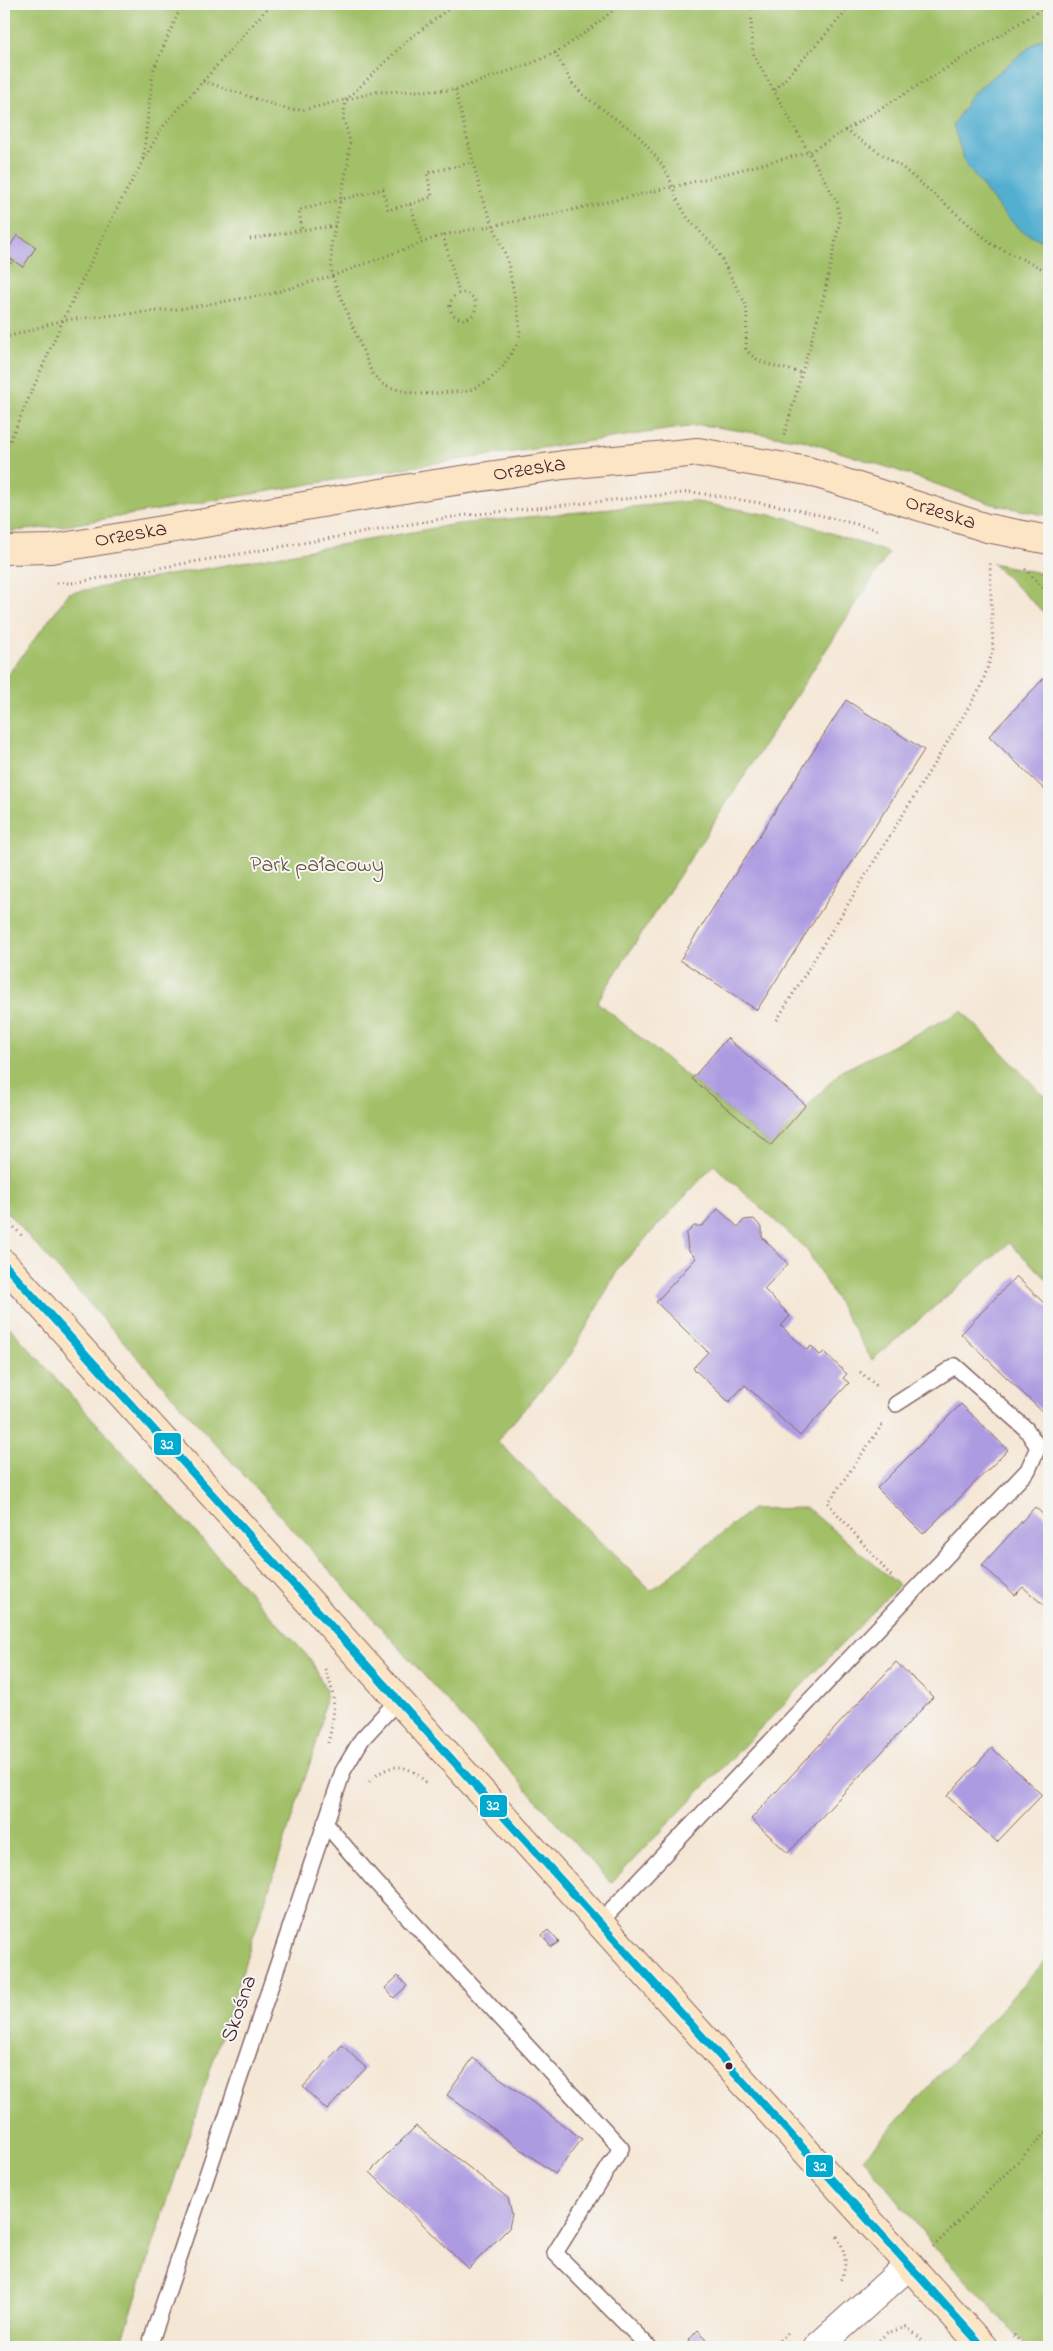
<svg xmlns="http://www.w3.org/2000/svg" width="1053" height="2351" viewBox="0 0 1053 2351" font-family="'Indie Flower',sans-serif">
<rect width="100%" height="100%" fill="#f6f6f2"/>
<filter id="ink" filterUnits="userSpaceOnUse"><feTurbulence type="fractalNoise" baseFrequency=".02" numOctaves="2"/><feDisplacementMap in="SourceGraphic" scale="10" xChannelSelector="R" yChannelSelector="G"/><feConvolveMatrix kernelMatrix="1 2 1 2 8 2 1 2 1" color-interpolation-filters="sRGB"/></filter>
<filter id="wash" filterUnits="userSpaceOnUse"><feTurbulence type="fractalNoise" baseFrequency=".0096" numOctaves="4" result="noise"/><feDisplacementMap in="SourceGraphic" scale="20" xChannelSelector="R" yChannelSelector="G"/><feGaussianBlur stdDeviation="1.12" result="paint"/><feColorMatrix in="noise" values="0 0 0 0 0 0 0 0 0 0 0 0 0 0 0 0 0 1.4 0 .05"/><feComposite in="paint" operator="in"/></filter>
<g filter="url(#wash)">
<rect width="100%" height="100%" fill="#f5e7d5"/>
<path fill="#a2c068" stroke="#76704a" d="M4,4H1049V34L1031,46L972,94L1049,241V516L992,504L896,470L802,440L702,425L429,464L63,526L5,532Z
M691,501L787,518L889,553L597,1002L771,1145L840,1072L962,1011L1049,1101V1281L1009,1243L872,1360L807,1250L714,1165L620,1266L572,1353L497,1441L651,1591L752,1509L807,1508L899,1585L611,1883L4,1209V680L69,593L457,524Z
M992,563L1049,575V617Z
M4,1321L311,1660L326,1690L320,1732L120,2347H4Z
M1049,1957V2347H1028L934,2246L863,2158Z"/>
<path fill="#52afd0" stroke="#4e677e" d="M1049,34V244L1022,231L1004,214L966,165L953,125L972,94L1031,46Z"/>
<g id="blocks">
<path fill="#ad9be1" d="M17,235L36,247L23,267L5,255Z
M1047,675L1049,678V794L989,736Z
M846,700L924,750L757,1010L680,960Z
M727,1038L806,1105L771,1145L692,1079Z
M718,1209L738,1227L744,1220L754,1219L762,1228V1237L788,1264L764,1289L790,1316L781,1326L807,1350L811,1346L820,1355L824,1352L847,1374L843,1378L849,1383L800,1436L745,1385L729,1402L693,1368L708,1352L656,1302L696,1258L688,1250L686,1234L694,1226H702Z
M1016,1276L1049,1308V1418L961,1334Z
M961,1404L1008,1450L923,1534L877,1488Z
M1035,1507L1049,1520V1610L1023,1587L1015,1595L982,1565Z
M896,1662L933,1697L788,1853L751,1819Z
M992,1748L1042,1795L997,1842L947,1796Z
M548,1930L559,1942L551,1947L542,1935Z
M398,1976L407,1986L394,1998L385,1988Z
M342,2045L366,2068L327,2110L303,2087Z
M473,2058L582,2139L555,2174L447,2095Z
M416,2126L508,2198L512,2214L509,2228L468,2269L370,2172Z
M698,2330L707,2339L699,2347H694L688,2341Z"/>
</g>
</g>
<g filter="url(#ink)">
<use href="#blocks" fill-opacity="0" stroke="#866566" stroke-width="1"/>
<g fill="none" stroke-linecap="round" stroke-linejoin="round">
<g stroke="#866566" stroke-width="18">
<path id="lane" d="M325,1823L370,1876L621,2148L555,2253L649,2347
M599,1923L1028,1470L1038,1447L1026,1429L955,1366L896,1404
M149,2347L343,1771L362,1739L398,1700"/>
</g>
<g stroke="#866566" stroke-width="30">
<path id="street" d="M818,2347L909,2265"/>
</g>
<g stroke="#866566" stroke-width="30">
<g id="secondary">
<path id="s1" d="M4,550L51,549L428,485L563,465L698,452L808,471L987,528L1049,540"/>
<path d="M4,1264L983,2347"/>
</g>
</g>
<path stroke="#866566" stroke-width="3" stroke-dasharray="1 4" stroke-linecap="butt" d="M752,4L751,37L754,56L837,202L840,220L824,296L784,436
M555,53L572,83L584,96L637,134L656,157L668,174L677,199L687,217L716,249L744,301L747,310L746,349C758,366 782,367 801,373
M203,81L286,109L303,110L377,92L455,90L535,62L562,49L590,29L621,4
M455,90L483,201L507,258L519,319L520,334L516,346L502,368L488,381L469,391L418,394L391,388L382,384L372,373L332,276L331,246L348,163L350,141L343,117L346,100L409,39L455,4
M775,90L853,4
M845,130L903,168L993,245L1049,272
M143,159L153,71L182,4
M410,204L432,197L427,173L473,162
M335,226L302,230L299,210L383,189L388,210L410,204L422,242
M443,235L459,293
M250,239L302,230
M4,271L13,261
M450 306a13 13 0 1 1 26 0a13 13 0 1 1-26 0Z
M4,338L63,320L179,309L270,294L332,276L443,235L549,215L673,187L810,152L1049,5
M4,454L63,320L118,206L161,129L271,4
M1025,569L1049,594
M57,583H72L458,516L692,492L791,508L880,530
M777,1020L981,687L993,651L990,561
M4,1216L22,1236
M860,1372L877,1386
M882,1425L828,1503L892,1577
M325,1669C337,1696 335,1715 328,1743
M369,1782C390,1761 408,1762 428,1785
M837,2236C847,2254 848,2265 839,2283
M933,2247L1049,2130
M1014,2335L1025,2347
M772,2347L790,2331
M872,2347L887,2333L906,2327L917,2335L928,2347"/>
<use href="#lane" stroke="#fff" stroke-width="15"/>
<use href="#street" stroke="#fff" stroke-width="28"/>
<use href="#secondary" stroke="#fce5c4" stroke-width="28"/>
<g stroke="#f6f6f2" stroke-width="11">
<path id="bus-1" d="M4,1264L983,2347"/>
</g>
<use href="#bus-1" stroke="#00a9ce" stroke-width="8"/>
</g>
</g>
<circle fill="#4a1f2b" stroke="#f6f6f2" stroke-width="2" cx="729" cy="2066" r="4.5"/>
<g text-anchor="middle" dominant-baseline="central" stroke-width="4" stroke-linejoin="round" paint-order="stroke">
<g font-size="22" fill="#4a1f2b" stroke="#f6f6f2">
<text stroke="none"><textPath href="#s1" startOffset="532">Orzeska</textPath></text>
<text stroke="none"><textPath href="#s1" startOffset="952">Orzeska</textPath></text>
<text stroke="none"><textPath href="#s1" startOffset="128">Orzeska</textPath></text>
<text transform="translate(240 2009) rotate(-71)">Skośna</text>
</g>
<g font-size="22" fill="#644f3d" stroke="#f6f6f2">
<text x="317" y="866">Park pałacowy</text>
</g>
</g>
<g stroke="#f6f6f2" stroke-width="2">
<rect x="153" y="1432" width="29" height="24" rx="5" fill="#00a9ce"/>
<rect x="479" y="1794" width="29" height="24" rx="5" fill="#00a9ce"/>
<rect x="805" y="2154" width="29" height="24" rx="5" fill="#00a9ce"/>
</g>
<g font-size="14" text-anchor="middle" font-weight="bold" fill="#fff">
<text x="167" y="1449">32</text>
<text x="493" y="1810">32</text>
<text x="820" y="2171">32</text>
</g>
<rect width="1053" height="2351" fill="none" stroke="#f6f6f2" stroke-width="20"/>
</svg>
